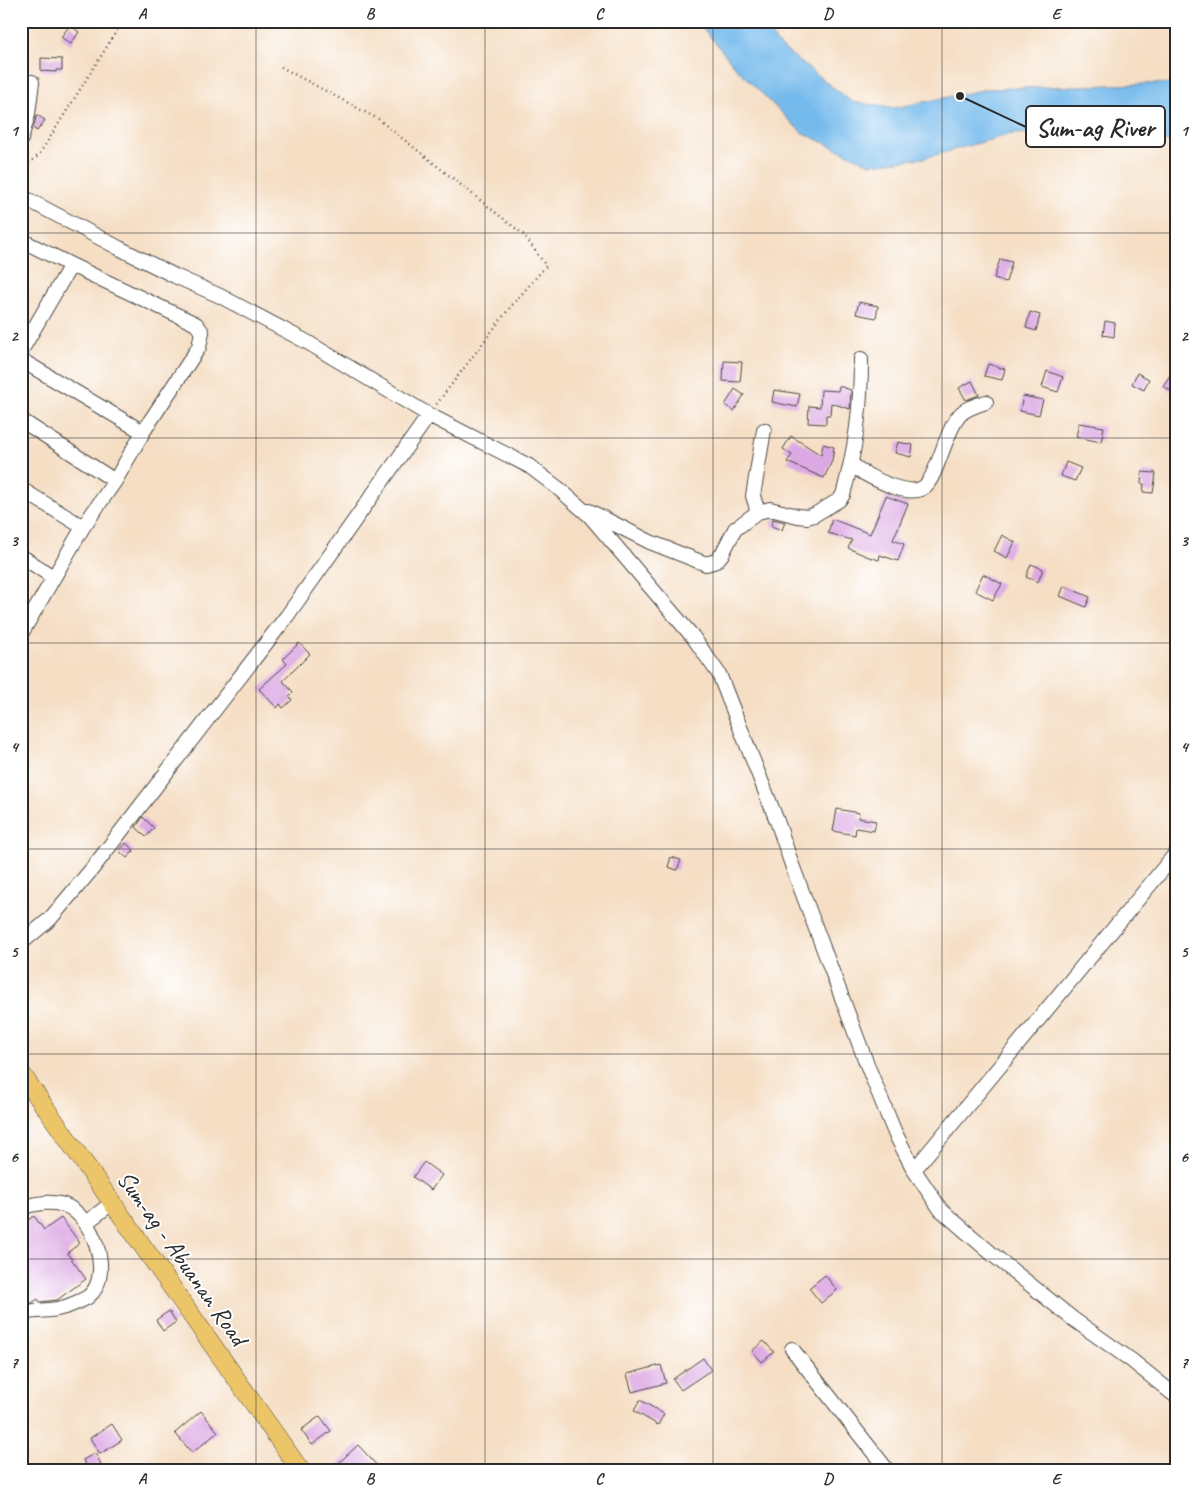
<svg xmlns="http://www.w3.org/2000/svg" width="1198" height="1492" viewBox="0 0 1198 1492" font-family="Caveat,sans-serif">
<rect width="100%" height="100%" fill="#fff"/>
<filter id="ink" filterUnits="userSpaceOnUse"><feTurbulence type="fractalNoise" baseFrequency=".02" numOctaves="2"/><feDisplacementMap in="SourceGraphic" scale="10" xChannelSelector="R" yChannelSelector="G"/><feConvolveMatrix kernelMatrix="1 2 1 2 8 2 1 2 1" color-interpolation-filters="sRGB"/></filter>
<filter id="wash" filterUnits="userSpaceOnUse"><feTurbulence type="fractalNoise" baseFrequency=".0096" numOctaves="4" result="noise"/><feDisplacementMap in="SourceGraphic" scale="20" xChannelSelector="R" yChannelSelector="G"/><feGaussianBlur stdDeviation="1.12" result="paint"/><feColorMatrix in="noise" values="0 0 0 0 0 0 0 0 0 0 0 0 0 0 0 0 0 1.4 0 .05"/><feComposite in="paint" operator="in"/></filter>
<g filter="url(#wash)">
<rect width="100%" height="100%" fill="#f5dec4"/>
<path fill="#75baec" stroke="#50728c" d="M697,21H759L781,47L852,102L894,108L987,89L1177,83V141L1142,142L1087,132L1011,134L924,158L870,164L801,132L737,69Z"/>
<g id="blocks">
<path fill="#dca8e3" d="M70,25L79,32L71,44L61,37Z
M41,58L62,59V70H56V72L41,71Z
M37,115L45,120L37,131L33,128Z
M1000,259L1012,262L1006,282L994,278Z
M859,302L878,306L876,318L856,314Z
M1030,312L1040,315L1036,331L1026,328Z
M1105,321L1115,323L1114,337L1103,335Z
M724,361L742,362L740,382L723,381Z
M988,364L1005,369L1002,380L984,376Z
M1177,364V386L1173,392L1163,386Z
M1047,371L1063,377L1058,392L1042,387Z
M1137,373L1149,379L1144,390L1132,384Z
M972,381L979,395L966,400L959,388Z
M839,386L851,390L850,409L831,403L830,415H826V424L808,423L809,406L820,407L821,390L838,391Z
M735,389L744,395L734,411L725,405Z
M774,390L800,394L797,407L772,402Z
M1023,396L1043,400L1039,415L1020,411Z
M1079,423L1104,427L1101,442L1076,437Z
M791,436L821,455L823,444L834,447L832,461L824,478L787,462L792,455L783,449Z
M898,442L913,445L911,457L895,453Z
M1066,462L1081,468L1075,481L1061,476Z
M1142,472L1156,473L1153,493L1143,492L1144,484H1141Z
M886,496L908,504L893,540L904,544L898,561L880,555L879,560L866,556L848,548L852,540L828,533L832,519L870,534Z
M773,519L785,522L782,530L771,526Z
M1002,535L1015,542L1007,558L994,551Z
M1031,564L1043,569L1038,582L1026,577Z
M983,574L1002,584L993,600L975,591Z
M1064,586L1090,597L1086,607L1060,596Z
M299,643L310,654L283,681L293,692L289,696L292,700L283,708L280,704L277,708L259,689L287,664L283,659Z
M837,809L859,813L858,818L876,821L874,831L856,828L855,835L833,831Z
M143,817L154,828L146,837L136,827Z
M126,843L134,851L127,858L119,851Z
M671,857L681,860L677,870L668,867Z
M424,1162L442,1175L431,1190L413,1177Z
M34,1216L44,1230L61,1218L80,1243L67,1253L86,1279L57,1300L40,1302L38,1299L32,1303H28L21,1297V1225Z
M825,1275L837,1290L821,1303L809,1288Z
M169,1311L176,1322L163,1331L156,1320Z
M764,1341L774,1352L762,1362L752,1351Z
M703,1358L711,1370L681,1390L673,1379Z
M661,1365L666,1383L632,1392L627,1374Z
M640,1400L664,1414L658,1425L634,1411Z
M201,1411L218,1432L192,1453L175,1433Z
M320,1416L331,1431L312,1445L301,1430Z
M112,1424L122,1440L100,1454L90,1438Z
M358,1445L382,1471H330L345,1457Z
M95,1453L101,1464L89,1471L83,1460Z"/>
</g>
</g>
<g filter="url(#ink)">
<use href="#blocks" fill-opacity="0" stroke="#494642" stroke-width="1"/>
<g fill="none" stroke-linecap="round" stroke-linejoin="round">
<g stroke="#494642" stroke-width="16">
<path id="minor" d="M21,139L28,114L32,82
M21,196L119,248L175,276L220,296L307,342L429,415L529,466L558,488L590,516L693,637L719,674L777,821L792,865L868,1067L895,1133L914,1170L941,1210L992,1254L1073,1319L1131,1360L1177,1397
M21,240L71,265L21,351
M21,360L143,432
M21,420L115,481
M851,463C862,474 877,480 891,486C900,489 915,494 924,487C937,478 945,432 959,416C965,408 977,405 986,402
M21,489L83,527
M589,511L650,542L706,564L716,561L722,554L735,529L758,512L770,509L798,516L807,517L814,515L839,500L843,495C856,447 861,409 861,359
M758,512L753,496L764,430
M21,556L53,577
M21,634L83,527L115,481L143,432L199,347L202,332L196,324L71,265
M21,943L50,919L92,869L287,616L429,415
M914,1170L1177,852
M87,1222L112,1203
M21,1309L26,1312C48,1310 59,1311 78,1302C82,1300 86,1299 89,1296C114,1275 93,1215 64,1205C51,1201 40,1203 27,1206
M792,1349L888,1471"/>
</g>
<g stroke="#494642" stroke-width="19">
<path id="major" d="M21,1073L301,1471"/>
</g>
<path stroke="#494642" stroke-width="2.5" stroke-dasharray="1 4" stroke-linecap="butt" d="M281,67L378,119L524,235L546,266L508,310L436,405
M21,170L39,155L123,21"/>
<use href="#minor" stroke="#fff" stroke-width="14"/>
<use href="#major" stroke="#edc569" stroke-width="18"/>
</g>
</g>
<path fill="none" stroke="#2b2b2b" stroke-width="1" stroke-opacity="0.55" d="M256,21V1471M485,21V1471M713,21V1471M942,21V1471M21,233H1177M21,438H1177M21,643H1177M21,849H1177M21,1054H1177M21,1259H1177"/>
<g text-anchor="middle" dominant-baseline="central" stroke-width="4" stroke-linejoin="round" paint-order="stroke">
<g font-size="25" fill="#2b2b2b" stroke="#fff">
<text transform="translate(182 1258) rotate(55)">Sum-ag - Abuanan Road</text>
</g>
</g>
<path fill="none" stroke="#2b2b2b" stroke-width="2" d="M960 96L1026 127"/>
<circle fill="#2b2b2b" stroke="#fff" stroke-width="2" cx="960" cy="96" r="5"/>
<rect fill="#fff" stroke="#2b2b2b" stroke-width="2" x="1026" y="106" width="139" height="41" rx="5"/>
<g font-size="26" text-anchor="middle" font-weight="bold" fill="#2b2b2b">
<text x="1095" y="136">Sum-ag River</text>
</g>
<rect width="1198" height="1492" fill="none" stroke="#fff" stroke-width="55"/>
<rect x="28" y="28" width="1142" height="1436" fill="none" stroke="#2b2b2b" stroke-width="2"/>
<g font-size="16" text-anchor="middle" font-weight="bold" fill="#2b2b2b">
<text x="142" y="19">A</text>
<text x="370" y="19">B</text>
<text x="599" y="19">C</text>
<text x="828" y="19">D</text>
<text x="1056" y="19">E</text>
<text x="14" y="136">1</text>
<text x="1184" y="136">1</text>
<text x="14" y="341">2</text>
<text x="1184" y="341">2</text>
<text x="14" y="546">3</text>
<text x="1184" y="546">3</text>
<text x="14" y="752">4</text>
<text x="1184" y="752">4</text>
<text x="14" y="957">5</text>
<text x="1184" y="957">5</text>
<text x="14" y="1162">6</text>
<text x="1184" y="1162">6</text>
<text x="14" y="1368">7</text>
<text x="1184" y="1368">7</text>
<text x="142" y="1484">A</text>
<text x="370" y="1484">B</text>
<text x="599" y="1484">C</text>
<text x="828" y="1484">D</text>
<text x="1056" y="1484">E</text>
</g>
</svg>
